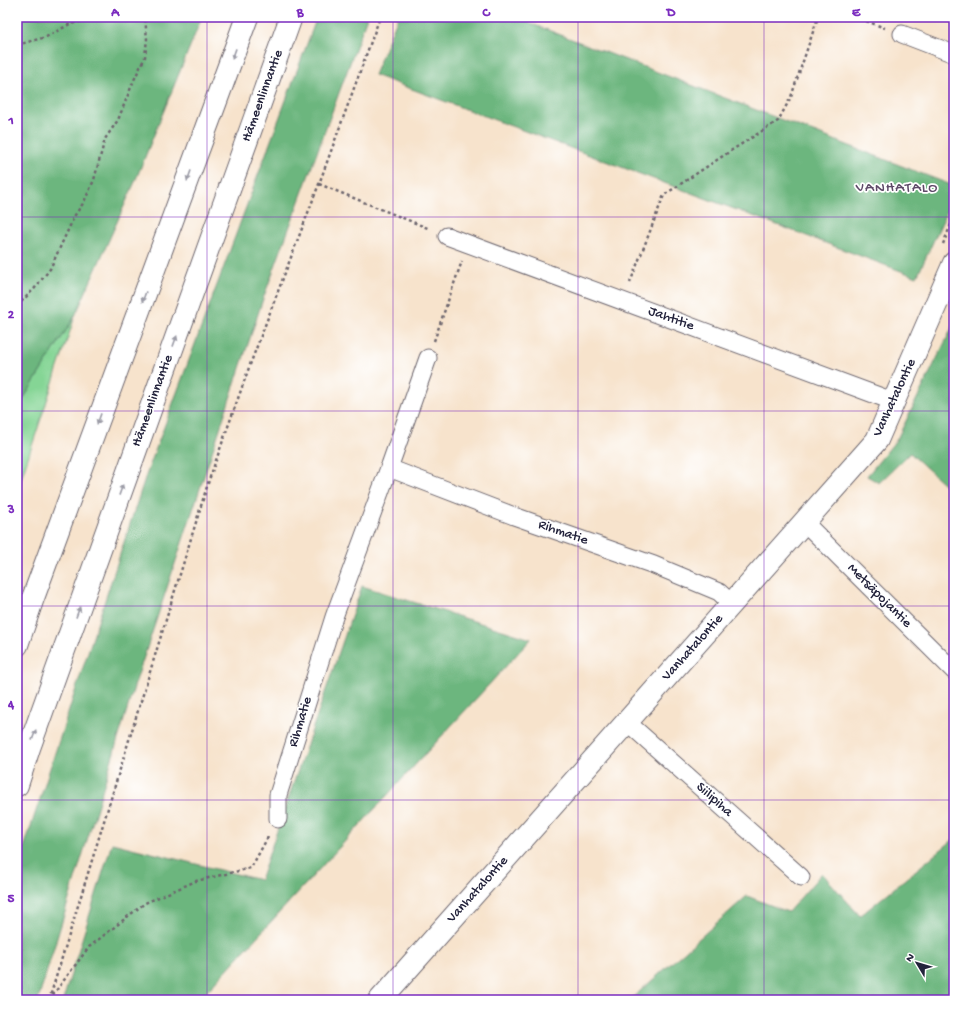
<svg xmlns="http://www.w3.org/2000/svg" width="971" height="1017" viewBox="0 0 971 1017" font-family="'Gochi Hand',sans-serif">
<rect width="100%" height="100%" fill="#fff"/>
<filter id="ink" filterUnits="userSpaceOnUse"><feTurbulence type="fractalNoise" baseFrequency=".025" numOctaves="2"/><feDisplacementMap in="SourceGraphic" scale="8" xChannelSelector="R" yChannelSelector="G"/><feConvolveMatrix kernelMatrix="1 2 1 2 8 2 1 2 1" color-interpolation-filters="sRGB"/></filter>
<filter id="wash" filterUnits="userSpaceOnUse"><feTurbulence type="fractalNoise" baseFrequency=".012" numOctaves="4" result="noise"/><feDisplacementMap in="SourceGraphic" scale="16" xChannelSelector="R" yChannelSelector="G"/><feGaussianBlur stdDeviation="0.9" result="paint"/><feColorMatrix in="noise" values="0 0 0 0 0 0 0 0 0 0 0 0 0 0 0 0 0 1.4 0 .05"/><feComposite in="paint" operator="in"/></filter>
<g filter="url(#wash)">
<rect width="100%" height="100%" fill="#f7e3cc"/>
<path fill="#85d595" stroke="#547c68" d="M75,316L17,491V409Z"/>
<path fill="#6cb67e" stroke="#476c5c" d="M17,17H202L134,184L75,316L17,409Z
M317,17H367L263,299L134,687L38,1000H17V869L145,478Z
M398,17H514L954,186V196L917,277L374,75Z
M954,324V493L910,453L879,483L867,476L897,439Z
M362,586L531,639L199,1000H63L112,843L260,880Z
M954,839V1000H630L747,896L788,912L822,873L860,916Z"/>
</g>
<g filter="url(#ink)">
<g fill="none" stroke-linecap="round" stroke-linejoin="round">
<g stroke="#6d666e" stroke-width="19">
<path id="street" d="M902,34L954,54
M447,236L895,402
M428,358L389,468L514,516L654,565L719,592L732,604
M804,522L954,671
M627,722L801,877
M278,819V795L334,617L389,468"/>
</g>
<g stroke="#6d666e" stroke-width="24">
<path id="secondary" d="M380,1000L877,440L954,263"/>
</g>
<g stroke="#6d666e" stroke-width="24">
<path id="primary" d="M17,645L33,598L247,17
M17,785L29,748L291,17"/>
</g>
<path stroke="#6d666e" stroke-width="2.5" stroke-dasharray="3 3" stroke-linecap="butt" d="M855,17L885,28
M17,45L46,37L70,24L101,17
M319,184L430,229
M943,244L954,217
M630,283L664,195L732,150L778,121L791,97L818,17
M17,306L35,288L50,269L75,215L84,202L94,180L105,139L118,120L134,80L145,57L147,39L145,17
M434,341L462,261
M49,1000L209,480L251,362L319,184L380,17
M49,1000L89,947L145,903L196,881L251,868L269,835"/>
<use href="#street" stroke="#fff" stroke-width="17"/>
<use href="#secondary" stroke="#fff" stroke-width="22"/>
<use href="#primary" stroke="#fff" stroke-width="22"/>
</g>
<defs><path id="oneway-solid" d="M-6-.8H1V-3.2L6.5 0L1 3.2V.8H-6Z"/></defs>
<g fill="#9c9ca7">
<use href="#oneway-solid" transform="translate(234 54) rotate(110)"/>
<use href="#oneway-solid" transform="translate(189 176) rotate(110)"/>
<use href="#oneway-solid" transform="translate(144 297) rotate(110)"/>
<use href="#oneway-solid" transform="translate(175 341) rotate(-70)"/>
<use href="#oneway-solid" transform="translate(99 419) rotate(110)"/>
<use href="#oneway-solid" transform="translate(121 490) rotate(-70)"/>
<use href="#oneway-solid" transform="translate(78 612) rotate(-70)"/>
<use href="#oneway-solid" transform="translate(34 735) rotate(-70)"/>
</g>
</g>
<path fill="none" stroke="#7b2cbf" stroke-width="1" stroke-opacity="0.55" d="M207,17V1000M393,17V1000M578,17V1000M764,17V1000M17,217H954M17,411H954M17,606H954M17,800H954"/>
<g text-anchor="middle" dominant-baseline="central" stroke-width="3.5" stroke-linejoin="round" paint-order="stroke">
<g font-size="14" fill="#22223b" stroke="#fff">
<text transform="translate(263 96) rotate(-70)">Hämeenlinnantie</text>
<text transform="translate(671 319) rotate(20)">Jahtitie</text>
<text transform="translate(895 398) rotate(-65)">Vanhatalontie</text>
<text transform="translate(153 401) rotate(-70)">Hämeenlinnantie</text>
<text transform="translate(563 533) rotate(19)">Rihmatie</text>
<text transform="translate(879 596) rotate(45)">Metsäpojantie</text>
<text transform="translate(693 648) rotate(-48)">Vanhatalontie</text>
<text transform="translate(301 722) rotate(-73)">Rihmatie</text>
<text transform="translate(714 800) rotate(42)">Siilipiha</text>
<text transform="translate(478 890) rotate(-48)">Vanhatalontie</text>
</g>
<g font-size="15" letter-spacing="1" fill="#5e4968" stroke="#fff">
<text x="897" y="188">VANHATALO</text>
</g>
</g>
<rect width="971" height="1017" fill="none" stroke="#fff" stroke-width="44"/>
<g transform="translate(917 963) rotate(308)" stroke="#ffffff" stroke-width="3" paint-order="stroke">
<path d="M0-3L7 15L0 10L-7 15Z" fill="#22223b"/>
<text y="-6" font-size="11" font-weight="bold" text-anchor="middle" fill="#22223b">N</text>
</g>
<rect x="22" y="22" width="927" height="973" fill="none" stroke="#7b2cbf" stroke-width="1.5"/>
<g font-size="13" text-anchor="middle" font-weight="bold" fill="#7b2cbf">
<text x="115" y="16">A</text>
<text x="300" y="16">B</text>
<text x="486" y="16">C</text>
<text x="671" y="16">D</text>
<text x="856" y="16">E</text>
<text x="11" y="124">1</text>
<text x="11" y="318">2</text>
<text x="11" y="513">3</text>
<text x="11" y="708">4</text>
<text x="11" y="902">5</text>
</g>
</svg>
